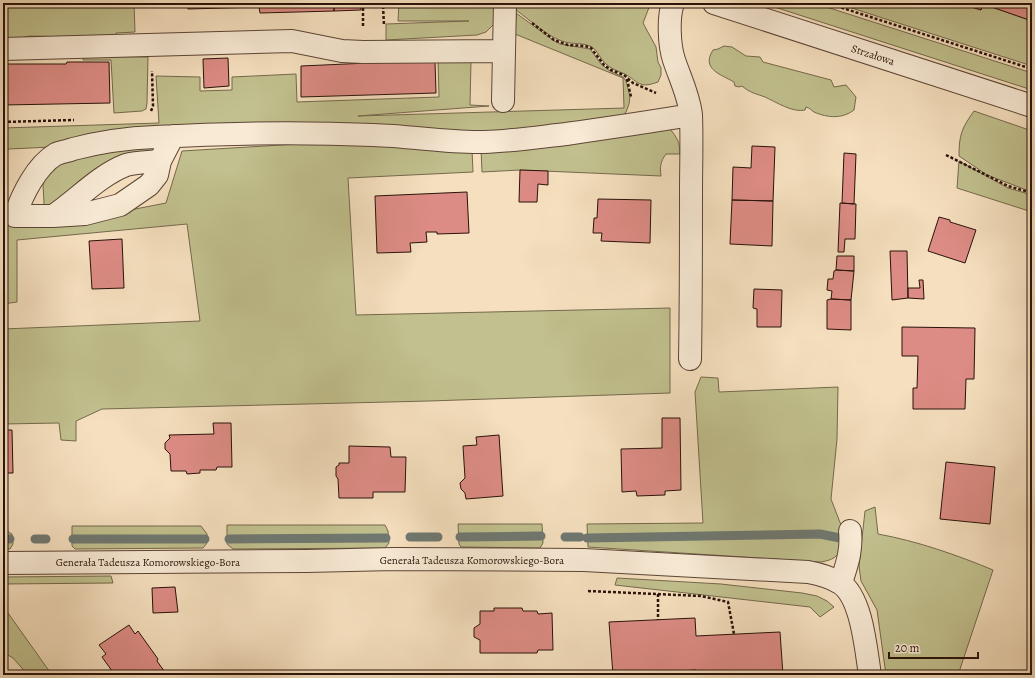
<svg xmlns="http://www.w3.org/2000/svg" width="1035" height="678" viewBox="0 0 1035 678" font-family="Alegreya,serif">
<rect width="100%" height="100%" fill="#f5dfbe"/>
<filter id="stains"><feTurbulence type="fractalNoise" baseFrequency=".005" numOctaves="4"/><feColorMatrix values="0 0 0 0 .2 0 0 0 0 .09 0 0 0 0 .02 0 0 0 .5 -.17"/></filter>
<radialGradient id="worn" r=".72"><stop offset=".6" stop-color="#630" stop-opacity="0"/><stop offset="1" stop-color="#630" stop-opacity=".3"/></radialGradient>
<path fill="#c1c08e" stroke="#75694c" d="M3,3H134L135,32L116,33V38L30,36L3,41Z
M399,3H495L494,24L486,32L477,35L386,40V24L469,21H398Z
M516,3H645L650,5L643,23L656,47L658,62L661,68V75L658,82C639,89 639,82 625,74C618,71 611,69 606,64C600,59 598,51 592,47C583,42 572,45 562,41C545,35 530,20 516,10Z
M762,3H814L1032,73V90Z
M836,3H959L981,10L983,4L1032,21L1030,26L1032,27V66Z
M516,13L553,40L560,44L590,49L601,64L610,71L623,77L626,81L630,96L629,104L626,112L621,118L567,128L51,147L9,149L3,152V128L159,123L156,76L200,77V91L232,90V77L296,74L297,102L439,97L438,59L471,61L470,105L489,106L358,116L624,108L623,78L515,34Z
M724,46L732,47L746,56L760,57L763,62L831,80L834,87L846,85L856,97L854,110C842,119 828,118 814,112C811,110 810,108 806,107L805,110C793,113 776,102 765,97C757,94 750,93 742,86L739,87L735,86L734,82C720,74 701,69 713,50L718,49Z
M83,56L148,57L147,103L146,109L142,111L114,113L111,60H83Z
M974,111L1032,131V192L987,175L959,156C959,134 962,128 974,111Z
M670,129C677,137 680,143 680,154H666C660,162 660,167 661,176L520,170L482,172L481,149Z
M348,141L472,150L473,172L348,178L356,315L670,308V393L429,401L102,409L76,421V441L61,440L59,423L3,424V329L200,321L187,224L17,240V302L3,304V223L45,222L43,185L46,175L61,162L105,148L158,144L149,154L119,160L69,190L74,221L166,203L182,151Z
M959,161L1008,188L1032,195V212L957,188Z
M701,377L718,378L719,392L838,387L837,439L831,499L846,538C839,553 839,559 821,562L588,547L587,524L703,523L695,392Z
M875,507L878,534C917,541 957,555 993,570L958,675H886L877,610L861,581L859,566L865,511Z
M458,524H542L543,543L540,548L461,547L459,544Z
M3,525H7L8,532L12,534L13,544L10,549H3Z
M227,525H385L388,531L389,543L385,548L233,549L227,544Z
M72,526H201L207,534V543L203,548L75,549L72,546Z
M111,576L113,583L3,584V577Z
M617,578L721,584L802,593L817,596L827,601L834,607L820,617L810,607L615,585Z
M3,606L52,675H28L13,658L3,652Z"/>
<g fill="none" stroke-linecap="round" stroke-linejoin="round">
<path stroke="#6f7871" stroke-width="9" d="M410,537H438
M460,537L541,536
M565,537H580
M587,538L820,534L840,538
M3,539H10
M35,539H46
M73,539H205
M229,539L386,538"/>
</g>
<path fill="#dd8c85" stroke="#291209" d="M187,3H334V11L260,13L259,7L188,9Z
M334,3H360L361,10L334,11Z
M959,3H1032V27L1030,26L1032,21L983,4L981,10Z
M228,58L229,86L204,88L203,59Z
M67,62H109L110,103L3,105V64H66Z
M391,62H435L436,93L301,97V66Z
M752,146L775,147L773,201L732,200L733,167L751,168Z
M844,153L856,154L854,204L842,203Z
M520,170L548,171V185L538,184L537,202H519Z
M467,192L469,233L437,234V232H426L427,242L410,243L411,252L377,253L375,196Z
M598,199L651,200L650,243L601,241L602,233H593L594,218H597Z
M732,200L773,201L772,246L730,244Z
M840,203L856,204L855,239H845L844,252H838Z
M939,217L950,220V222L976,230L965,263L928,251Z
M122,239L124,288L92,289L89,241Z
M890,251H907L908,298L892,300Z
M837,256H854V271L836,270Z
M836,270L854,271L851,300L831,299L832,291L827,290L828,279H833L834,271Z
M919,280H923L924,299L908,298V288H920Z
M754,289L782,290L781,327H757V309L753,308Z
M831,299L851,300V330L827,329V300Z
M902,327L975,328L974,379H966L965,409H913V388H917L918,356H902Z
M662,418H680L681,490L665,491V495L637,496L636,491L622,492L621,449L662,448Z
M213,423H231L232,467H217L216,470H200V473L187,474L186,471H171L170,454L165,449V443L170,438L169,435L214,434Z
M3,430H12L13,473H3Z
M499,435L503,496L466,499L465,493L461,489L460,483L465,478L463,446L477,445L476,437Z
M349,446L390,447L391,457H406L405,492H373V498H339L338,479L336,476V467L339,465V463H349Z
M946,462L995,467L990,524L940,519Z
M175,587L178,612L153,613L152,588Z
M494,608H522L523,611H537L538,614L552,613L553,650H538L537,653H480V640L474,637V628L480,624V611H494Z
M695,618L696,636L780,632L783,675H697L696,670L613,675L609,622Z
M129,625L135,634L138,631L158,659L157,661L167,675H115L102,657L106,654L99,645Z"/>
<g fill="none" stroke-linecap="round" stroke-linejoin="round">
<g stroke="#5c4536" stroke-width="24">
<path id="minor" d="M673,3C668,17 669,45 674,60C680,78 689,96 691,115C692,141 691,166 691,192C691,247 691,303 690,359
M714,3L1032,106
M3,49L292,41L342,51L363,52L504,51
M503,101L505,3
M173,136L160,161L157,175L149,185L120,205L85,214L53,216H15C22,195 36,166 56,154C61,152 68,151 73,149C100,142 127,138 155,137C227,133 301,132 373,135C411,136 447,143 484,142C512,141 539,137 566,134C608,128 649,122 691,115
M53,216C77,200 98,176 126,165C136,162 149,162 160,161
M3,563L307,561L394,559L584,560L808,572C819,574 830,577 840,583C862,597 866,650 870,675
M841,583C847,564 852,551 850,531"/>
</g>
<path stroke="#291209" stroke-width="2.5" stroke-dasharray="3 2" stroke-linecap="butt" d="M827,3L1032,69
M383,6L399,5
M363,7L383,6L384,25
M532,23L554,40L568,45L585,46L591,48L604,65L611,70L624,75L633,83L656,93
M363,26V3
M627,79L631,97
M151,111L153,106L152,71
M3,122L74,120
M946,155L1008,186L1032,193
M588,591L701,596L728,602L734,634
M658,594V620"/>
<use href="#minor" stroke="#f8ead5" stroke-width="22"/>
</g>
<g text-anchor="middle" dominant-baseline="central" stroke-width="3.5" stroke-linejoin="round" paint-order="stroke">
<g font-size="11" fill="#291209" stroke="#f8ead5">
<text transform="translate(873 55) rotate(18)">Strzałowa</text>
<text x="472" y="560">Generała Tadeusza Komorowskiego-Bora</text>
<text x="148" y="562">Generała Tadeusza Komorowskiego-Bora</text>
</g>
</g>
<rect width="1035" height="678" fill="none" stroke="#f5dfbe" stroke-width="16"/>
<rect x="4" y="4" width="1027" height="670" fill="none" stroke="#291209" stroke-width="2"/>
<rect x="8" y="8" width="1019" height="662" fill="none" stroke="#291209"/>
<path d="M889 652v6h89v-6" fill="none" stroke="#291209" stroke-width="2"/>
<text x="895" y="652" font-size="12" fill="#291209" stroke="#f8ead5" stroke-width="3" paint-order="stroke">20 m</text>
<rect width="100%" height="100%" filter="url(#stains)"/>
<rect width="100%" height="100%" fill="url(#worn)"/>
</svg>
